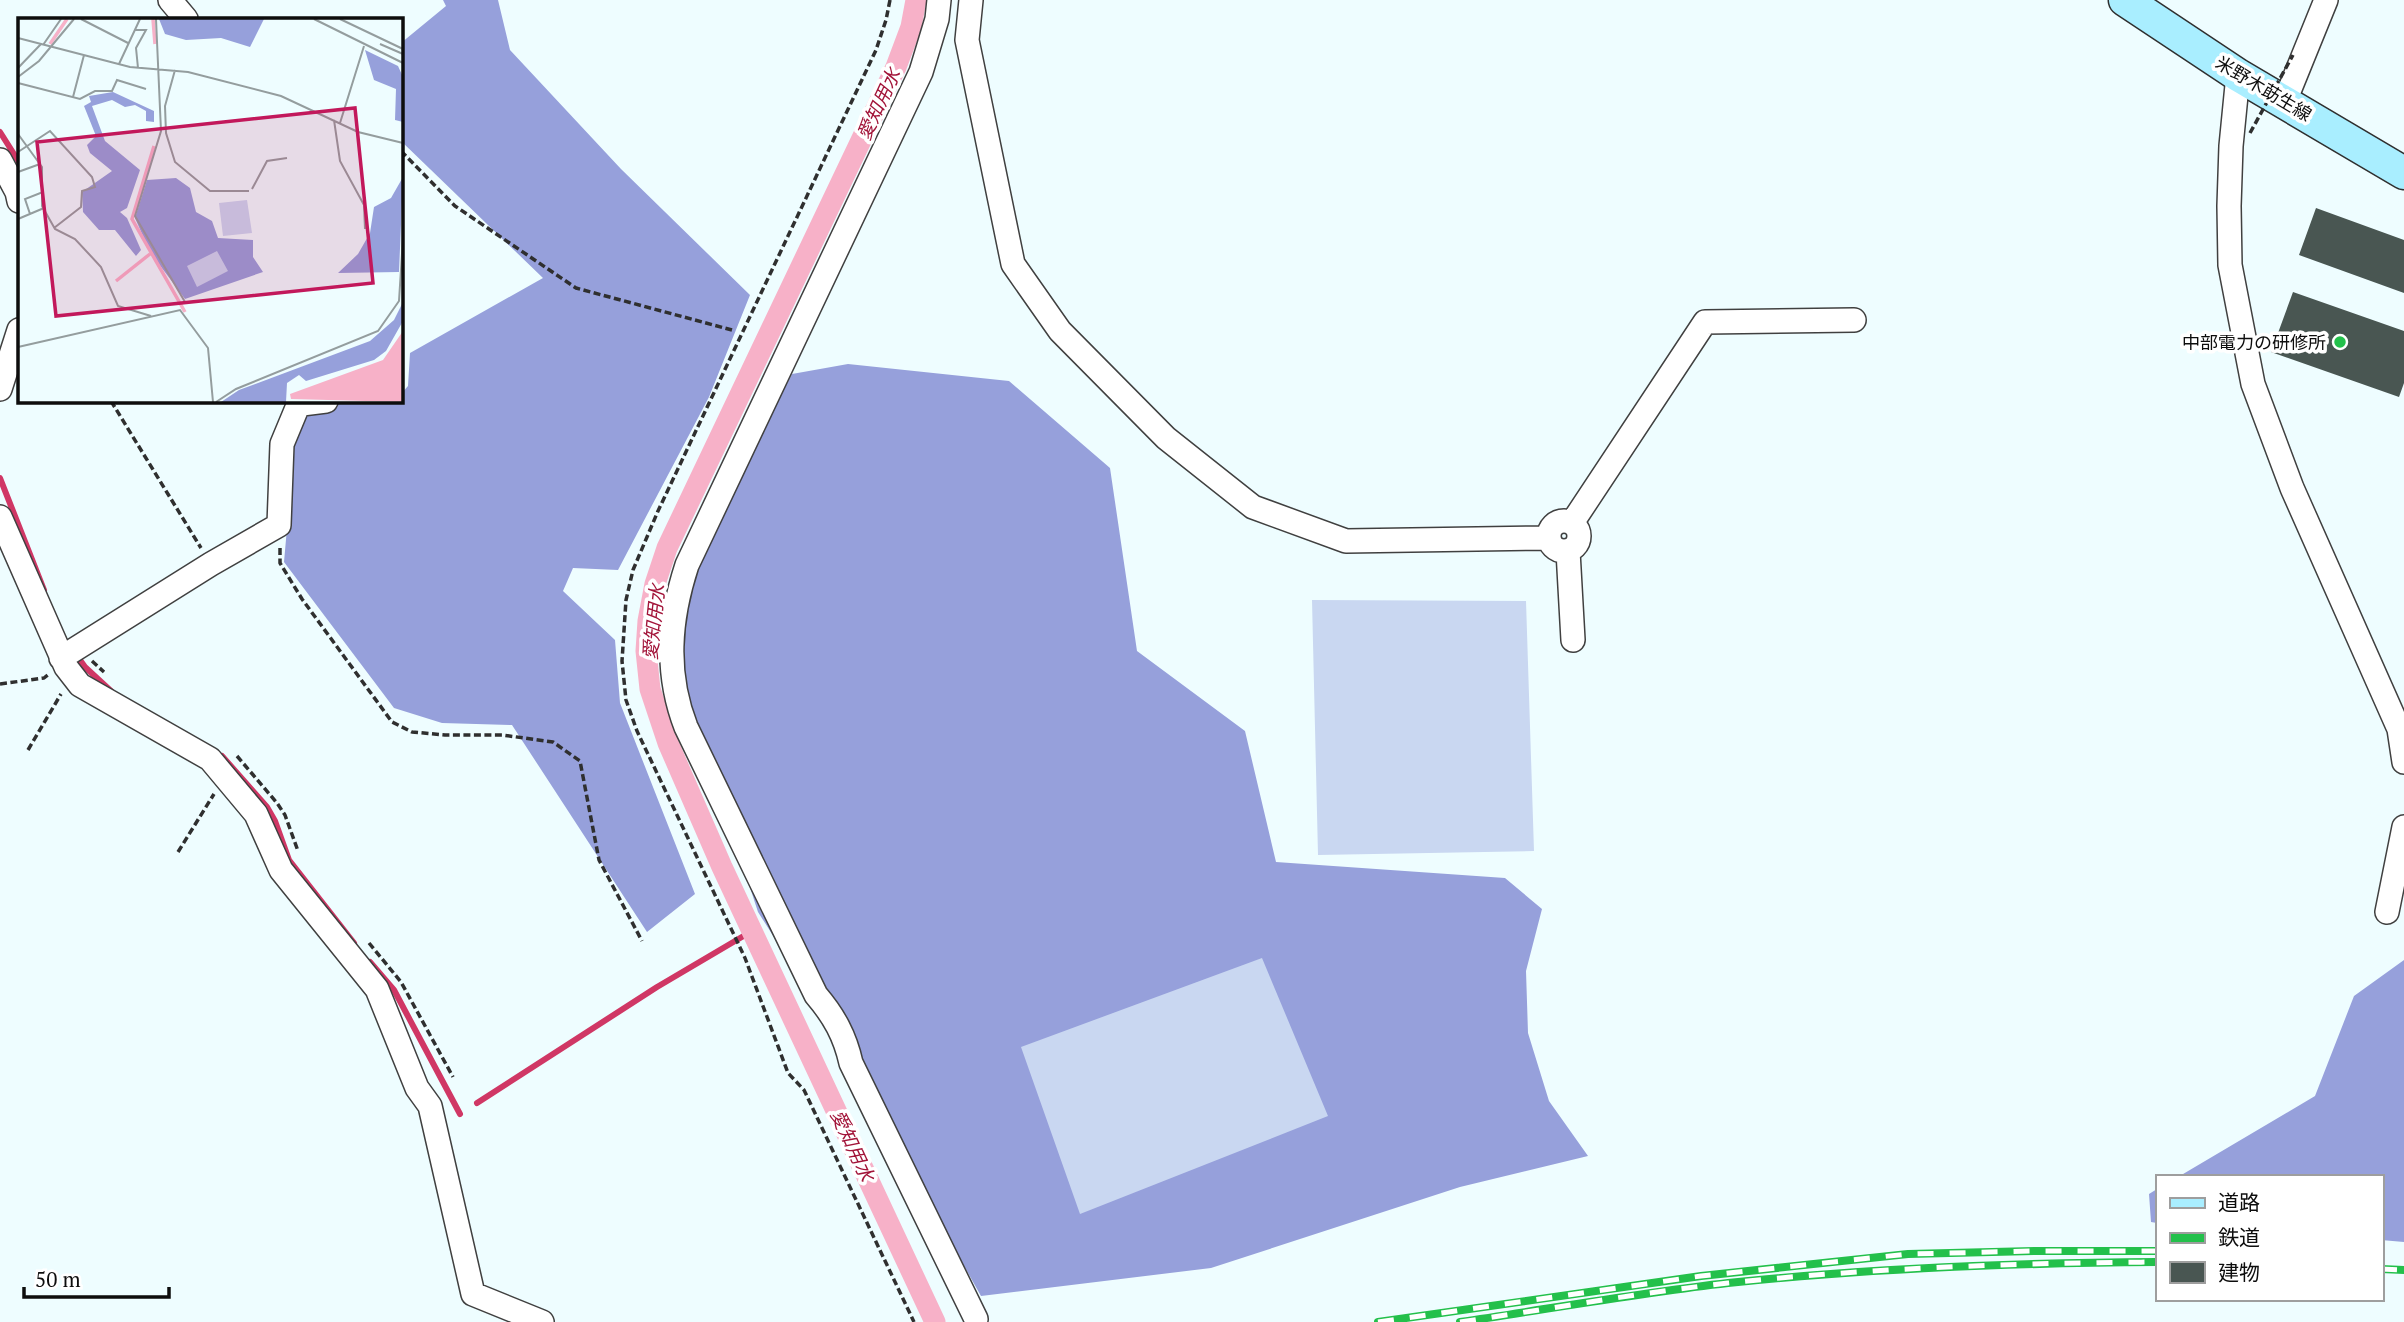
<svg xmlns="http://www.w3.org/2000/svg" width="2404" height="1322" viewBox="0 0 2404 1322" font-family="'PT Serif','Noto Sans JP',serif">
<rect width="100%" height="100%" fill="#eefdff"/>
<path fill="#96a0db" d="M443,0H498L510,50L621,169L750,295L709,397L618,570L573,568L563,591L615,640L620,703L695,894L647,932L512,725L442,723L394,708L284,562L288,517V447L300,409L361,401H401V394L408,386L410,353L543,278L401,141V43L446,6Z
M848,364L1009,381L1110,468L1137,651L1245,731L1276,862L1505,878L1542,909L1526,971L1528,1033L1549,1101L1588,1156L1460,1187L1211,1268L981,1296L817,1005L758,912L673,651L691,561L792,374Z
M2404,960V1242L2381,1240V1177H2178L2315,1096L2354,996Z
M2157,1189V1223L2151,1222L2149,1194Z"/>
<path fill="#c9d7f1" d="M1312,600L1526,601L1534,851L1318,855Z
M1262,958L1328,1116L1080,1214L1021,1047Z"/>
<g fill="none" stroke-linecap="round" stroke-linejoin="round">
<path stroke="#d03765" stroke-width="6" d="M0,132L19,162
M0,478L44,590
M75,653L85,667L111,691
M222,756L267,807L275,821L289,860L354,943
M370,962L394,990L460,1114
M477,1103L657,987L752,931"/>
<path stroke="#f7b1c8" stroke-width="21" d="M916,0L911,27L896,67L667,548L655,584L648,621L646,651L650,689L668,743L722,867L935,1322"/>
</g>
<path fill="#495652" d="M2316,208L2404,240V293L2299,255Z
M2293,292L2404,331V383L2399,397L2271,352Z"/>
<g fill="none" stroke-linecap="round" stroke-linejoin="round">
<g stroke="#404040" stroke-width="26">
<path id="street" d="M170,0L186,19
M939,0L937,19L921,72L687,565C669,620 665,673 686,727L816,995C834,1016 845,1036 851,1063L976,1319
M971,0L967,40L1013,264L1060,331L1166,438L1253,507L1346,541L1548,538
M2238,75L2231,146L2229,206L2230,265L2253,384L2292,488L2399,729L2404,762
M2285,101L2326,0
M0,160L17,192L19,201
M0,389L19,330
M0,517L66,667L80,685L210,759L256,814L281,870L377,989L417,1088L430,1106L473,1294L542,1322
M1549 536a15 15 0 1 1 30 0a15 15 0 1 1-30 0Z
M1572,523L1705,322L1854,320
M1568,551L1573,640
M61,658L211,564L279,525L282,444L297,408L302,404L326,401
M2387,912L2404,827"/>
</g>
<g stroke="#2f2f2f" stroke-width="35">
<path id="secondary" d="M2125,0L2238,75L2404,173"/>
</g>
<path stroke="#2f2f2f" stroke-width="3.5" stroke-dasharray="7 3.5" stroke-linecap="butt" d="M890,0L886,20L876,50L658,511L633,570L626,600L622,661L626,700L637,731L745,958L788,1073L804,1090L914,1322
M401,151L455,206L576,288L732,330
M111,401L201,548
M280,548V563L302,599L392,722L412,732L445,735H502L553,742L580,761L599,860L642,941
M92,661L104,672
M0,684L44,678L49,674
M28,750L61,694
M237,756L277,803L285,815L298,851
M178,852L214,794
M369,943L401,982L453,1077"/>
<use href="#street" stroke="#fff" stroke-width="23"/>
<use href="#secondary" stroke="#a9eeff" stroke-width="32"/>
<g stroke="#23c04b" stroke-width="8">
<path id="rail" d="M2381,1269L2404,1270
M1378,1322L1701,1276L1908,1254L2034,1251H2157
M1460,1322C1549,1309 1638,1293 1728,1283C1871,1268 2014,1263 2157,1262"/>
</g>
<use href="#rail" stroke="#fff" stroke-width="5" stroke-dasharray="16" stroke-linecap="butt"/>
<path stroke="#2f2f2f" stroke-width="3.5" stroke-dasharray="7 3.5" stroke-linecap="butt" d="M2250,133L2293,55"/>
</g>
<circle fill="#23c04b" stroke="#fff" stroke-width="2.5" cx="2340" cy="342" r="7"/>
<g text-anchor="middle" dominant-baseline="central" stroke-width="7" stroke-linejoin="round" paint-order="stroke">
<g font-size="18" fill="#0d0d0d" stroke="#fff">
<text transform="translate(2264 88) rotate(31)">米野木莇生線</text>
</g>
<g font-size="18" fill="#0d0d0d" stroke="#fff" text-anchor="end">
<text x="2326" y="342">中部電力の研修所</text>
</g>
<g font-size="19" font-style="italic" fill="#a21439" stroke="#fff">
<text transform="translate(878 104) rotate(-65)">愛知用水</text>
<text transform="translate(653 622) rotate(-84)">愛知用水</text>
<text transform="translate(853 1145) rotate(65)">愛知用水</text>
</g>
</g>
<g transform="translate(18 18)">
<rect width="385" height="385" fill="#eefdff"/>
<path d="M141,1H246L232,29L203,20L168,22L147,16ZM347,32L380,48L385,59V104L377,102L378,71L356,62ZM95,74L136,93V104L128,103V93L117,87L107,89L94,82L74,88L87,123L122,152L109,190L102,194L109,200L123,232L118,238L97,212H81L65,194L64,174L94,153L72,135L69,127L78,118L66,88L73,84L71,78ZM385,159L381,254L320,255L340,236L352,215L356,189L373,180ZM158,160L172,170L178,194L194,203L200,220L235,222V239L245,254L167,281L132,234L117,200L129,162ZM385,284V303L368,333L356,342L288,363L281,357L269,365L268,384H203L221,372L352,323L376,302Z" fill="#96a0db"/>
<path d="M229,182L234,215L205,218L201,185ZM199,233L210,253L179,269L169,248Z" fill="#c9d7f1"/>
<path d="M385,313V384L273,381L272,376L365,342Z" fill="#f7b1c8"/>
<path fill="none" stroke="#f7b1c8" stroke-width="3.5" d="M135,1L137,26M32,26L49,1M136,128L114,201L167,294M98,263L132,236"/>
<path fill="none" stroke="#949d9e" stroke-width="2" d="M63,1L110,25M138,1L143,113L117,198L167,284M296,1L385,45M322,1L385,31M117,12H128L118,30L120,50M0,20L112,49L170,54L263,78L340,114L385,125M362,26L385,36M25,27L43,1M101,46L122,1M0,50L23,26M157,52L147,88L148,115L157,144L192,173H231M0,59L21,43L56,1M0,65L62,81L77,73H94L99,62L128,71M55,79L66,37M316,102L322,143L346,187L347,211M322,105L346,28M0,116L24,149V188L37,211L57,221L83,249L100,288L133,298M0,134L32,113L74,159L77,169L64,173L63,189L36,210M0,154L22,146M234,171L249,143L269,140M12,196L7,181L25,174M0,201L26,190M0,329L162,292L190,330L195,384M198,384L218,371L360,313L381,283L385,220"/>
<path fill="#c2185b" fill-opacity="0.15" stroke="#c2185b" stroke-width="3.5" d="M337,90L355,265L38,298L19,124Z"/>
<rect width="385" height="385" fill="none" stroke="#0d0d0d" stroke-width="3.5"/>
</g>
<rect x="2156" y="1175" width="228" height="126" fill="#ffffff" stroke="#9e9e9e" stroke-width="2"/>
<rect x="2170" y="1198" width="35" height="10" fill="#a9eeff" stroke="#9e9e9e" stroke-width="2"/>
<text x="2218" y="1210" font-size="21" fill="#0d0d0d">道路</text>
<rect x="2170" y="1233" width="35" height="10" fill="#23c04b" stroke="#9e9e9e" stroke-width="2"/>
<text x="2218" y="1245" font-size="21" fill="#0d0d0d">鉄道</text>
<rect x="2170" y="1262" width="35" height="21" fill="#495652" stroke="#9e9e9e" stroke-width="2"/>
<text x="2218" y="1280" font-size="21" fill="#0d0d0d">建物</text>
<path d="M24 1287v10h145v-10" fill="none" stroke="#0d0d0d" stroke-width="3.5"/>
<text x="35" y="1287" font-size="21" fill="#0d0d0d" stroke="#ffffff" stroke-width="5" paint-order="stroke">50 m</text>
</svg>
